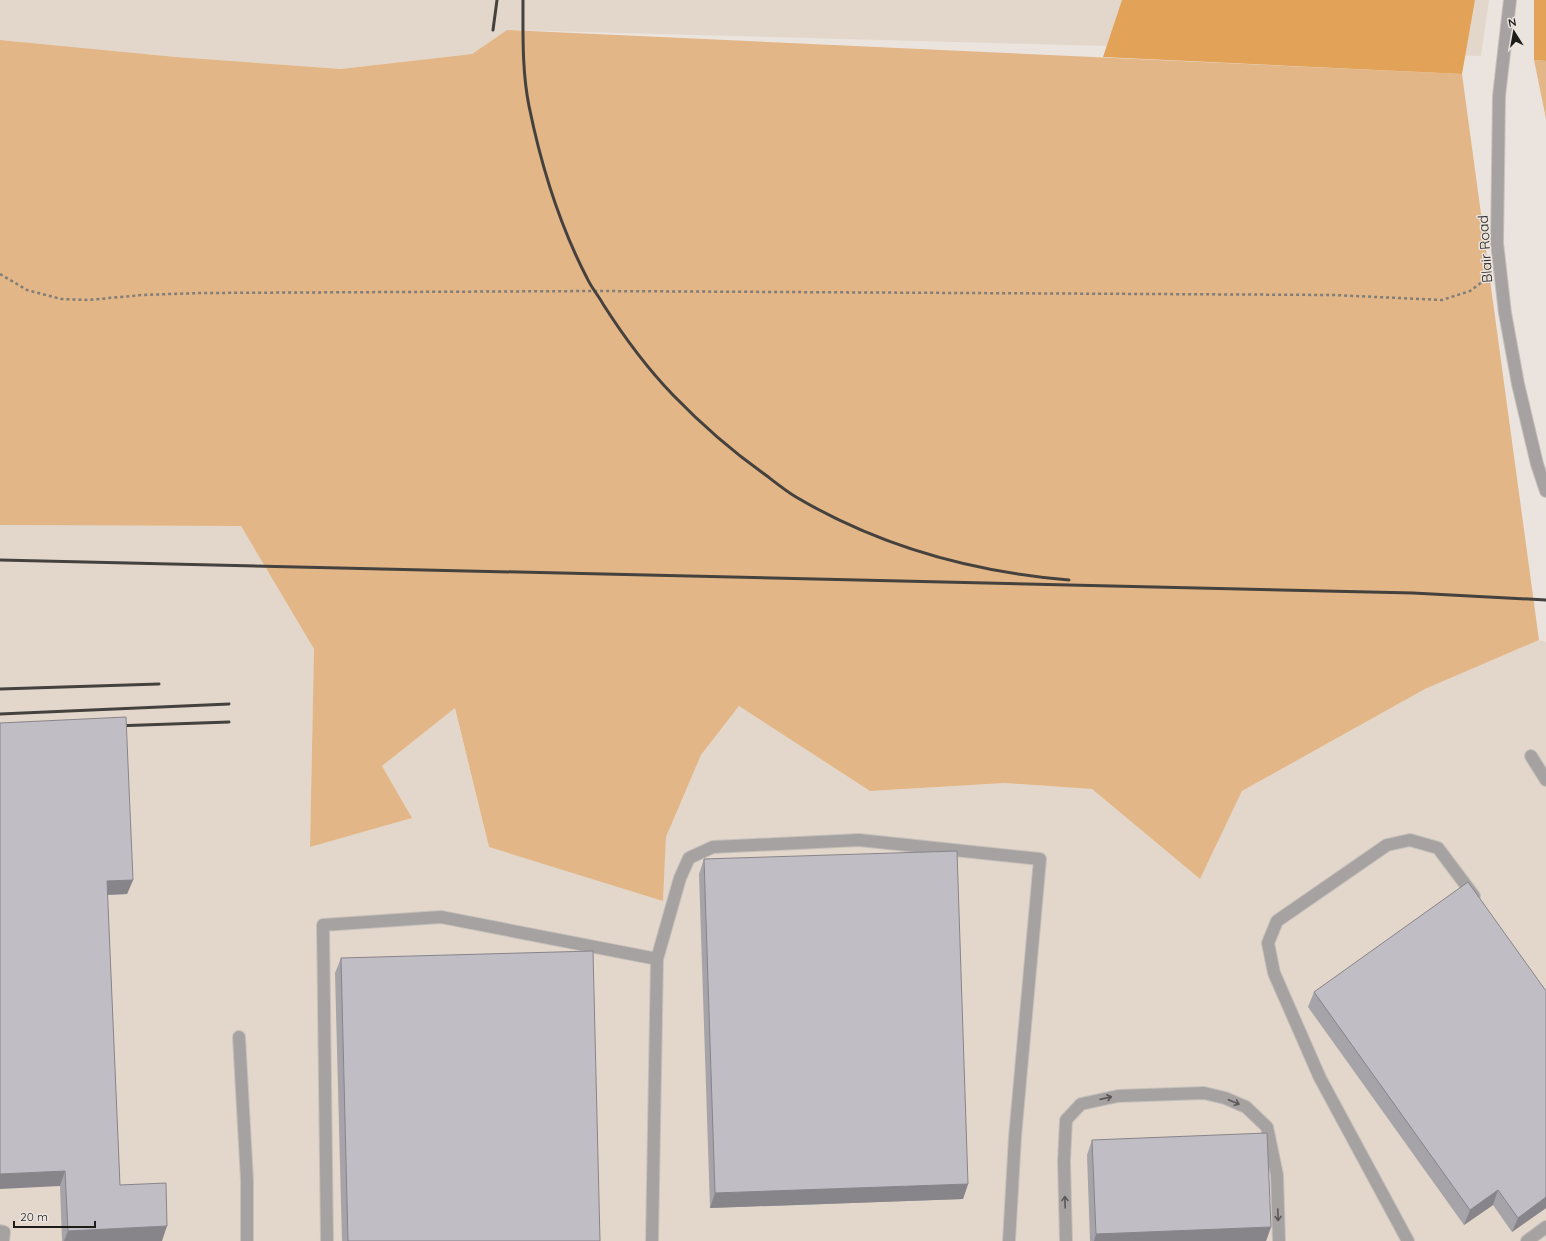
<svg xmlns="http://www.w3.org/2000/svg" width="1546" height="1241" viewBox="0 0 1546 1241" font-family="Quicksand,sans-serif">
<rect width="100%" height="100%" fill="#ebe4de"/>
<path fill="#e3d7cb" d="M0,0H1489L1481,56L507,30L472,54L341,69L176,57L0,40Z
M0,525L241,526L314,649L310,847L412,818L382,766L455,708L489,847L663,900L666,837L701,755L739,706L870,791L1005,783L1092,789L1200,879L1242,791L1425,689L1539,640L1546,642V1241H0Z"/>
<path fill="#e2b686" d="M507,30L1462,74L1539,640L1425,689L1242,791L1200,879L1092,789L1005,783L870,791L739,706L701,755L666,837L663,901L489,847L455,708L382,766L412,818L310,847L314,649L241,526L0,525V40L176,57L341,69L472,54Z
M1534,60L1546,61V119Z"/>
<path fill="#e2a359" d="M1122,0H1475L1462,74L1103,57Z
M1534,0H1546V61L1534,60Z"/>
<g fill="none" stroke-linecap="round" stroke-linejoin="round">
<g stroke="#c6c0bb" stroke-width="14">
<path id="minor" d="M1510,0L1499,96L1497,243L1505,313L1518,384L1537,464L1546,491
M1531,756L1546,780
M239,1037L247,1180V1241
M0,1231L4,1232L3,1241
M327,1241L323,925L441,917L657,959
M652,1241L657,959L680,878L689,858L713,847L859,840L1040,859L1015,1137L1009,1241
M1066,1241L1064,1161L1066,1120L1081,1104L1118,1096L1204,1093L1225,1098L1246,1107L1267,1127L1277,1175L1279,1241
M1408,1241L1320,1078L1274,973L1268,943L1277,921L1387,845L1410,840L1438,848L1474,896
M1527,1241L1546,1227"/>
</g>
<path stroke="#817d78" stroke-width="2.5" stroke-dasharray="3 3" stroke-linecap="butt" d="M0,274L27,290L61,299L88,300L142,295L201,293L595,291L1333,295L1442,300L1470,291L1482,282"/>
<use href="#minor" stroke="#a6a2a2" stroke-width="12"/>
<path stroke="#44413e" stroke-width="3" d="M523,0C523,35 522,71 529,106C541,165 559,224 587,278C591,287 598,295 603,304C624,337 646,367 673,395C702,425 733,452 767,476C776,483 786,491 796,497C879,546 973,572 1069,580
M493,30L497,0
M0,560L1413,593L1546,600
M0,689L159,684
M0,714L229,704
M114,726L229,722"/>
</g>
<path fill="#a6a3a9" d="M0,723L133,880L127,894L107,895L120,1185L162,1241H62L60,1186Z
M704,859L968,1184L963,1199L710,1208L699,874Z
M341,958L600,1241H342L335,973Z
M1314,992L1546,1208L1512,1232L1493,1205L1464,1225L1308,1007Z
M1092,1140L1271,1227L1266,1241H1090L1087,1155Z"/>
<path fill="#87848a" d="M133,880L127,894L101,895L107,881Z
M65,1171L60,1186L0,1189V1174Z
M968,1184L963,1199L710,1208L715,1193Z
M1498,1190L1493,1205L1464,1225L1470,1210Z
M1546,1197V1208L1512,1232L1518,1218Z
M167,1226L162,1241H64L68,1231Z
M1271,1227L1266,1241H1094L1096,1234Z"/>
<path fill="#c1bdc5" stroke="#87848a" d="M126,717L133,880L107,881L120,1185L166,1183L167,1226L68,1231L65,1171L0,1174V723Z
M957,851L968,1184L715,1193L704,859Z
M1468,882L1546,991V1197L1518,1218L1498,1190L1470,1210L1314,992Z
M593,951L600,1241H348L341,958Z
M1267,1133L1271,1227L1096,1234L1092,1140Z"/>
<defs><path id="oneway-shaft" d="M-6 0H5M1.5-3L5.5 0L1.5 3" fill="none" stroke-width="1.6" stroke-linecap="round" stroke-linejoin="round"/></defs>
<g stroke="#5b5857">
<use href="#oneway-shaft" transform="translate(1106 1098) rotate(-13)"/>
<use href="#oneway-shaft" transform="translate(1234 1102) rotate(23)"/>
<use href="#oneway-shaft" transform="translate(1065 1202) rotate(-92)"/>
<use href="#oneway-shaft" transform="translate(1278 1215) rotate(88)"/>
</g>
<g text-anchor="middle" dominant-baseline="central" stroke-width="3" stroke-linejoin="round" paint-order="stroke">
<g font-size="14" fill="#1e1c19" stroke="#ebe4de">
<text transform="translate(1485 249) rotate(-94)">Blair Road</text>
</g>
</g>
<g transform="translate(1514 32) rotate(349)" stroke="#ebe4de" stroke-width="3" paint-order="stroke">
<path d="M0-3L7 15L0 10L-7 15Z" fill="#1e1c19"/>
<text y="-6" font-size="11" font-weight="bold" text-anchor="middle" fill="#1e1c19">N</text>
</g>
<path d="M14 1221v6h81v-6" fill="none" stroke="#1e1c19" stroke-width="2"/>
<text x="20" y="1221" font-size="12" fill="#1e1c19" stroke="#ebe4de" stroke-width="3" paint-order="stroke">20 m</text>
</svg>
